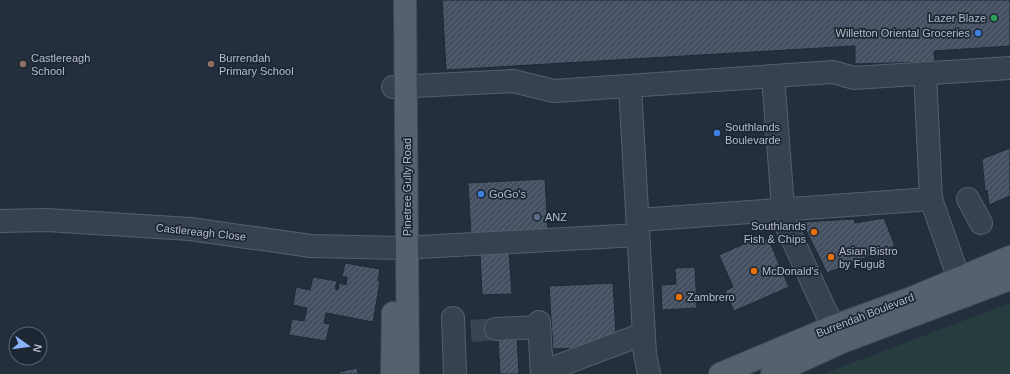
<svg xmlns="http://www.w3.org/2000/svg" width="1010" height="374" viewBox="0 0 1010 374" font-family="Arial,sans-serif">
<defs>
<pattern id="building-hatch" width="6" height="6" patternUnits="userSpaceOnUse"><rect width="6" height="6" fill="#455162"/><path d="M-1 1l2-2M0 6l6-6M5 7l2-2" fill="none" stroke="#5d6877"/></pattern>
</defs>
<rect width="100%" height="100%" fill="#242f3e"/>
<path fill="#263c3f" d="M1010,303V374H823Z"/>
<path fill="url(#building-hatch)" stroke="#1f2835" d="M442,0H1010V46L934,51L935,61L930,62L855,64V46L446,70Z
M1010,148V196L989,205L987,190L985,191L982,159Z
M545,179L548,231L471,235L468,183Z
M884,218L895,246L827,273L802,222L854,219L855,223Z
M757,238L759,242L768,238L789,287L734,311L725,291L733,287L719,255Z
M509,251L512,294L482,295L480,253Z
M345,263L380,269L378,281L380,282L373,322L326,313L324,323L330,324L326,341L289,335L292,319L304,321L307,308L293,305L296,287L310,290L313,277L337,281L335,289L338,290L339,283L346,285L347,277H342Z
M695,267L697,308L662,310L661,285L676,284L675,268Z
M613,283L616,335L581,348L553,349L549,286Z
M496,324L497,336L471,338L470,326Z
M517,336L519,374H500L498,337Z
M357,368L358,373L362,372L363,374H340L339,372Z"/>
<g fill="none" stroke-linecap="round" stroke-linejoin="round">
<path stroke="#3a4453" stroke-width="22" stroke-dasharray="22 11" stroke-linecap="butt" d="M471,331L496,329"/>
<g stroke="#565f6c" stroke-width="24">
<path id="minor" d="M925,73L931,199L965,296
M773,76L784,221L826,312L842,342
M630,86L645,354L649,374
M393,87L513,81L554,91L833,72L854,78L1010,68
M968,199L981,223
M638,220L931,199
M0,221L47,220L190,229L311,246L402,248L638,235
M453,318L455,374
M539,322L542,374
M496,329L539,327
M542,372L643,334"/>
</g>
<g stroke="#414a57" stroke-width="24">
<path id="major" d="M405,0L408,374
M392,374L393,313
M720,374L834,326L914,297L1010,257
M772,374L842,342L1010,279"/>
</g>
<use href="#minor" stroke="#38414e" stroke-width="22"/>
<use href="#major" stroke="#56606e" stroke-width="22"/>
</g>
<circle fill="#2e9e5b" stroke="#1d2633" stroke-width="1.5" cx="994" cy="18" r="4"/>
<g fill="#3f7fe0" stroke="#1d2633" stroke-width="1.5">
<circle cx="978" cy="33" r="4"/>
<circle cx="717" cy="133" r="4"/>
<circle cx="481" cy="194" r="4"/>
</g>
<g fill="#8d6e63" stroke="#1d2633" stroke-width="1.5">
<circle cx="23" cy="64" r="4"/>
<circle cx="211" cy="64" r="4"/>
</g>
<circle fill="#5c6f8a" stroke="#1d2633" stroke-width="1.5" cx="537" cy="217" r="4"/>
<g fill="#e8710a" stroke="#1d2633" stroke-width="1.5">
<circle cx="814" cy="232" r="4"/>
<circle cx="831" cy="257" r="4"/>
<circle cx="754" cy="271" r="4"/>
<circle cx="679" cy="297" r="4"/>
</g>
<g text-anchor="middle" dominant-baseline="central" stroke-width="3.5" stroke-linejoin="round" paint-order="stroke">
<g font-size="11" fill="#b4bcc9" stroke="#1d2633" text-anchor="start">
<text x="986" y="18" text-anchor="end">Lazer Blaze</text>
<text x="970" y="33" text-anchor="end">Willetton Oriental Groceries</text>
<text x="31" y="58">Castlereagh<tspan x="31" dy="13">School</tspan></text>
<text x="219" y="58">Burrendah<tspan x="219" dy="13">Primary School</tspan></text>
<text x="725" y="127">Southlands<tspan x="725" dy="13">Boulevarde</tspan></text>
<text x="489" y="194">GoGo's</text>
<text x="545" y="217">ANZ</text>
<text x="806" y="226" text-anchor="end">Southlands<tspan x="806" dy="13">Fish &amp; Chips</tspan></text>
<text x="839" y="251">Asian Bistro<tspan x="839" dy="13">by Fugu8</tspan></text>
<text x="762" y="271">McDonald's</text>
<text x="687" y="297">Zambrero</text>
</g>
<g font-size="11" fill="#b4bcc9" stroke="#1d2633">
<text transform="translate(407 187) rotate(-90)">Pinetree Gully Road</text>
<text transform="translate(201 232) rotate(6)">Castlereagh Close</text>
<text transform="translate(865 315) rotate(-21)">Burrendah Boulevard</text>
</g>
</g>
<g transform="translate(28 346) rotate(104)"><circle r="19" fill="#1d2633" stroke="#59626f"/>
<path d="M0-3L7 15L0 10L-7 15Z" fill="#8ab4f8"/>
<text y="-6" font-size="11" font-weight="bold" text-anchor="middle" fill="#b4bcc9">N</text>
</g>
</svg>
